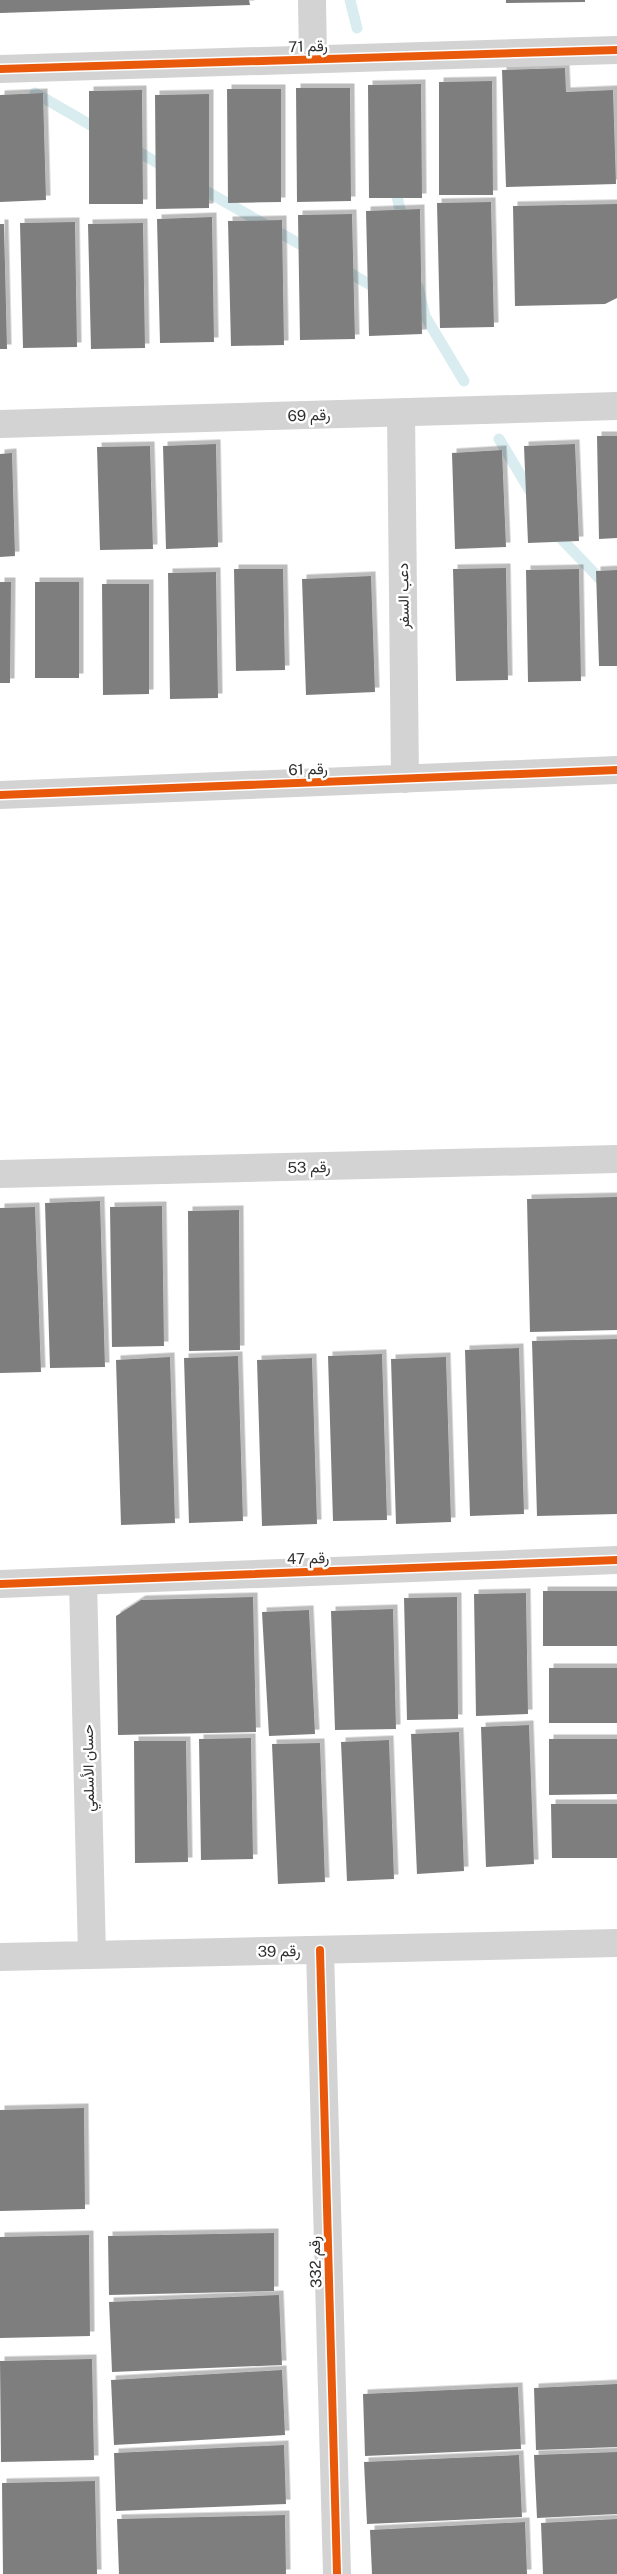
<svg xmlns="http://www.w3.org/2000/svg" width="617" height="2574" viewBox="0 0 617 2574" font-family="'Public Sans',Vazirmatn,sans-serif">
<defs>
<filter id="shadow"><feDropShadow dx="4.5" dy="-4.5" stdDeviation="0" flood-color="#0004"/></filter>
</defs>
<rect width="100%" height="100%" fill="#fff"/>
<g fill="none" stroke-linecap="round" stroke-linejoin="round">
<path stroke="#d9ecf0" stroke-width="11" d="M350,0L357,28
M35,93L101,131
M130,147L168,169
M394,183L403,223
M197,186L312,251
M341,268L381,291
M418,287L425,316L464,381
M408,306L425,316
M499,439L533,496
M554,531L617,597"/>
</g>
<path fill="#7e7e7e" filter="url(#shadow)" d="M0,0H249L250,5L0,13Z
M506,0H585V2L506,3Z
M565,68L566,92L613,90L616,184L506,187L502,70Z
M492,81L493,195H439V82Z
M421,84L422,198H369L368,85Z
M296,88H350L351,201L297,202Z
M227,89H281V202L228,203Z
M142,90L143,204H89V91Z
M43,93L46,200L0,202V95Z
M209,94V208L156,209L155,95Z
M491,202L494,327L440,328L437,203Z
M617,204V298L605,304L515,306L513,206Z
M420,209L422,334L369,336L366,211Z
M352,214L355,339L300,340L298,215Z
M212,217L214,342L160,343L157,219Z
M282,220L284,345L231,346L228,221Z
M75,222L77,347L23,348L20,223Z
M143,223L145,348L91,349L88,224Z
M0,224H4L7,349H0Z
M597,436H617V538L599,539Z
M216,444L218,547L166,549L163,446Z
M575,444L579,541L528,543L524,446Z
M150,446L153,549L100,550L97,447Z
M502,450L506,547L455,549L452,453Z
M12,453L15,556L0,557V454Z
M506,568L508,680L456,681L453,569Z
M234,569H283L285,670L236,671Z
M579,569L581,681L528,682L526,570Z
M617,570V666H599L596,571Z
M216,572L218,698L170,699L168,573Z
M371,576L375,692L306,695L302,579Z
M0,582H11L10,683H0Z
M35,582H79V678H35Z
M102,584H149V694L103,695Z
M617,1197V1330L530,1332L527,1199Z
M100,1201L105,1367L50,1368L45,1203Z
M162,1206L164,1346L112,1347L110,1207Z
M35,1207L41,1372L0,1373V1208Z
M239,1210L240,1350L189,1351L188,1211Z
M617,1339V1514L537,1516L532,1341Z
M519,1348L524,1514L470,1516L465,1350Z
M382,1354L387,1520L333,1521L328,1356Z
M238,1356L243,1521L189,1523L184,1358Z
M170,1357L175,1523L121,1525L116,1360Z
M446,1357L451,1522L396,1524L391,1359Z
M312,1358L317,1524L262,1526L257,1360Z
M543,1591H617V1646H543Z
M526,1593L528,1714L476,1716L474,1594Z
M253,1597L256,1732L118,1735L116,1616L141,1600Z
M457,1597L458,1719L407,1720L404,1598Z
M393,1609L396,1729L335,1730L331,1611Z
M309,1610L315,1734L269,1736L262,1612Z
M549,1668H617V1723H549Z
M529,1725L534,1864L486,1867L481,1727Z
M459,1732L464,1871L417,1874L411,1734Z
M251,1738L253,1859L201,1860L199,1739Z
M549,1739H617V1794L549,1795Z
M389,1740L394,1879L347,1881L341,1742Z
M134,1741H186L188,1862L135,1863Z
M320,1743L325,1882L278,1884L272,1744Z
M551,1804H617V1858H552Z
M84,2108L85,2209L0,2211V2110Z
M274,2233V2291L109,2295L108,2236Z
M89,2235L90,2336L0,2338V2237Z
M279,2295L282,2365L112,2372L109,2302Z
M92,2359L94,2460L1,2462L0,2361Z
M282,2370L285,2435L114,2445L111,2380Z
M617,2384V2447L536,2450L534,2388Z
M518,2387L521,2449L365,2456L363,2394Z
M284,2445L286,2504L116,2511L114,2453Z
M617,2452V2514L537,2518L534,2455Z
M519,2455L522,2517L367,2524L364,2462Z
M95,2481L97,2574H3L2,2483Z
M285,2515L286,2574H119L117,2519Z
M617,2519V2574H543L541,2523Z
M525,2522L527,2574H372L370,2530Z"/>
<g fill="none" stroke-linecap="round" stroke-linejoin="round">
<path stroke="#d3d3d3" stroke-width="28" d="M312,0L313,59
M0,69L617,50
M401,413L405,779
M0,424L617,406
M0,795L617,770
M0,1174L617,1159
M83,1581L92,1955
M0,1584L617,1560
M320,1950L337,2574
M0,1957L617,1943"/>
<g stroke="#fff" stroke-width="11">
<path id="cycleway" d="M0,69L617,50
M0,795L617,770
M0,1584L617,1560
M320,1950L337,2574"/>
</g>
<use href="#cycleway" stroke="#e8590c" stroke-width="8"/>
</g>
<g text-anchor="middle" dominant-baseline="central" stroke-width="5" stroke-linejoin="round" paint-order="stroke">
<g font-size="15" fill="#2e2e2e" stroke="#fff">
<text transform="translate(308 46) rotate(-2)">رقم 71</text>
<text transform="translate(309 415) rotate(-2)">رقم 69</text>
<text transform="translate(403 596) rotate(-91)">دعب السفر</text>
<text transform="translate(308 769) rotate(-2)">رقم 61</text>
<text transform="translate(309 1167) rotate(-1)">رقم 53</text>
<text transform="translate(308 1558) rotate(-2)">رقم 47</text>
<text transform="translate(88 1768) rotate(-91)">حسان الأسلمي</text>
<text transform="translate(279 1951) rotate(-1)">رقم 39</text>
<text transform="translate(315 2262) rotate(-92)">رقم 332</text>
</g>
</g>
</svg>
